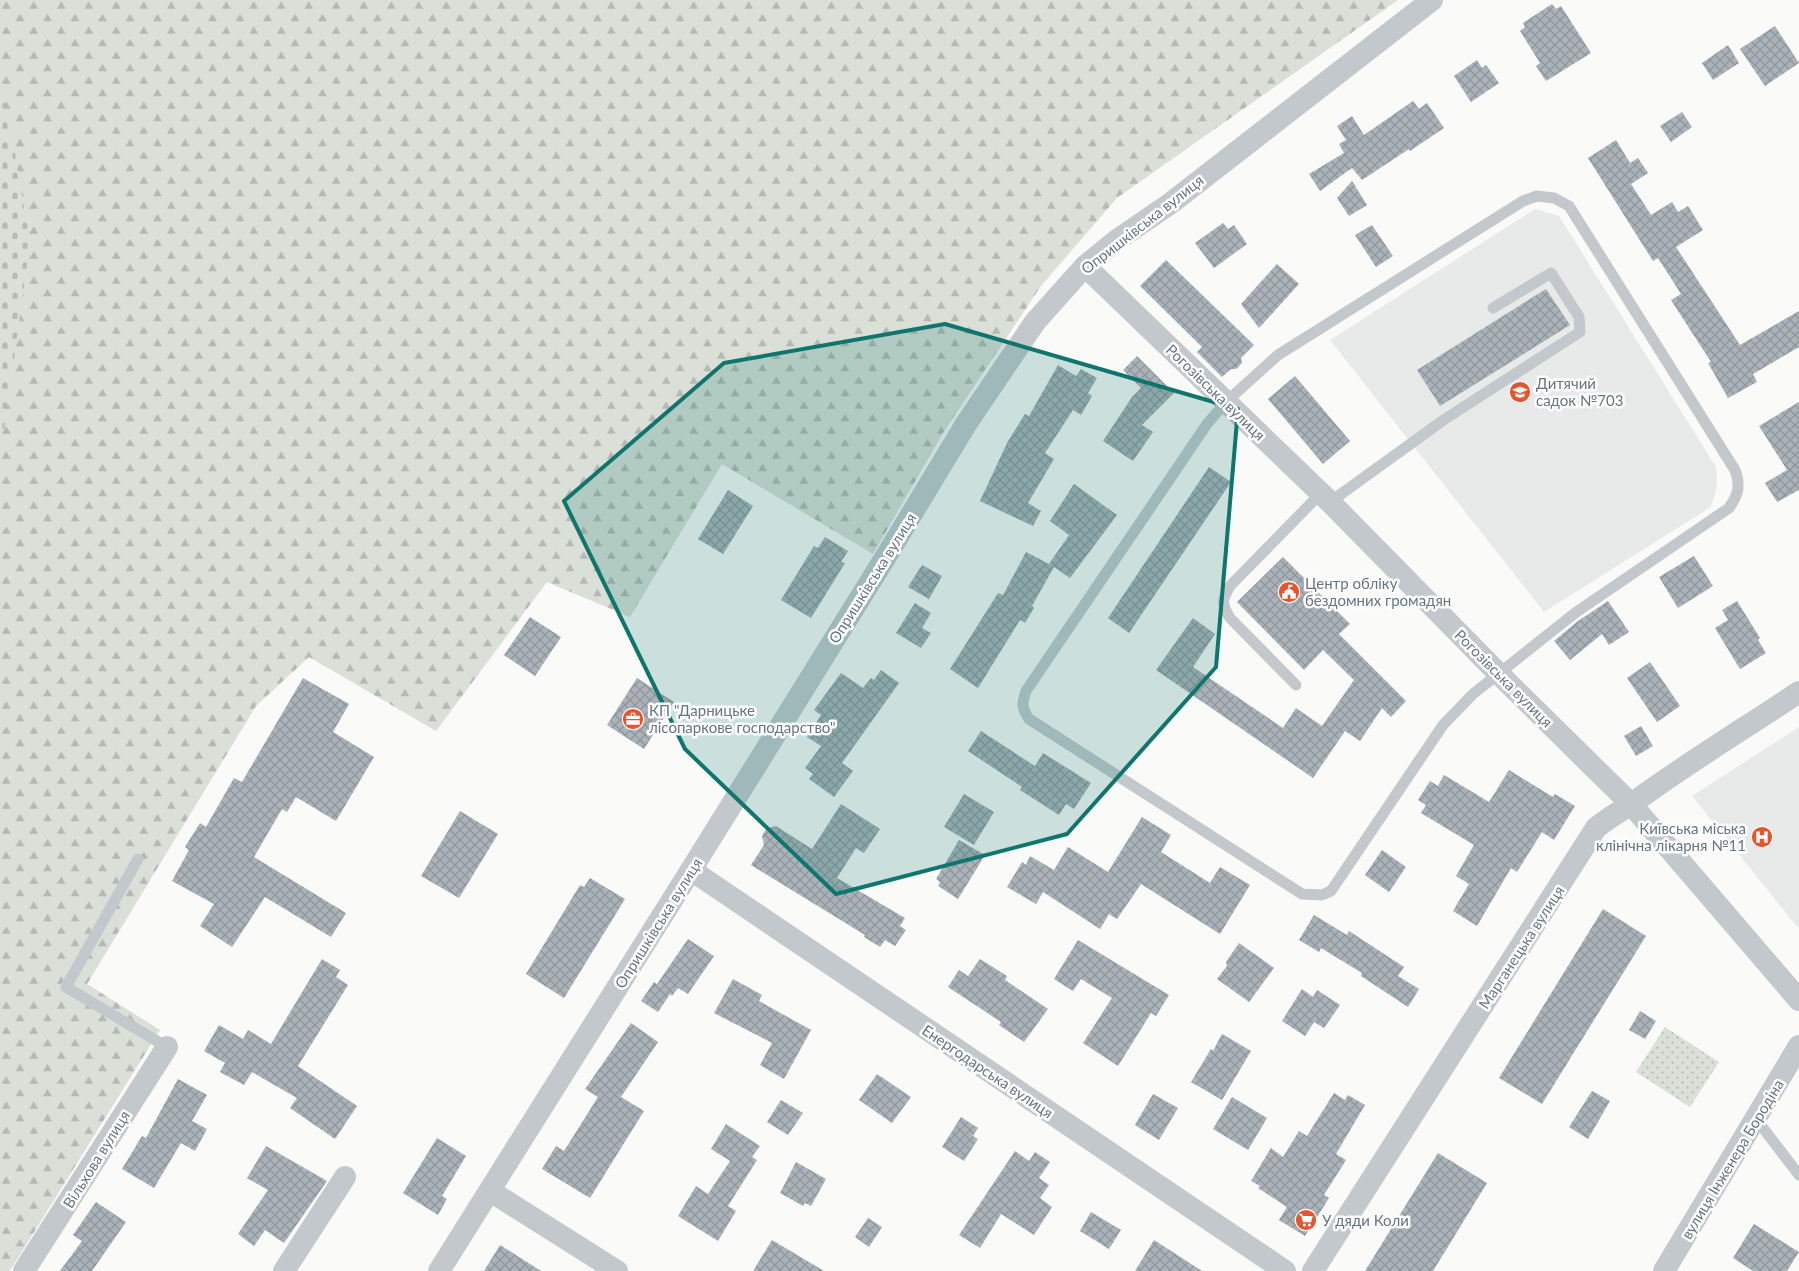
<svg xmlns="http://www.w3.org/2000/svg" width="1799" height="1271" viewBox="0 0 1799 1271" font-family="Lato,sans-serif">
<defs>
<pattern id="forest-firs" width="22" height="20" patternUnits="userSpaceOnUse" patternTransform="scale(1.25)"><rect width="22" height="20" fill="#dadfd7"/><path d="M5 1l3.5 6h-7zM16 11l3.5 6h-7z" fill="#b4b9b4"/></pattern>
<pattern id="cemetery-stones" width="16" height="16" patternUnits="userSpaceOnUse" patternTransform="scale(1.25)"><rect width="16" height="16" fill="#dadfd7"/><path d="M2 7V4a2 2 0 0 1 4 0v3zM10 15v-3a2 2 0 0 1 4 0v3z" fill="#b4b9b4"/></pattern>
<pattern id="park-dots" width="8" height="8" patternUnits="userSpaceOnUse" patternTransform="scale(1.25)"><rect width="8" height="8" fill="#dadfd7"/><path d="M2 2h.1M6 6h.1" fill="none" stroke="#b4b9b4" stroke-width="1.8" stroke-linecap="round"/></pattern>
<pattern id="building-cross-hatch" width="8" height="8" patternUnits="userSpaceOnUse" patternTransform="scale(1.25)"><rect width="8" height="8" fill="#aab3b9"/><path d="M0 0l8 8M0 8l8-8" fill="none" stroke="#8e969c"/></pattern>
</defs>
<rect width="100%" height="100%" fill="#fafaf8"/>
<path fill="#e8e9e9" d="M1535,209L1559,216L1716,467L1717,486L1711,507L1544,612L1330,340Z
M1799,727V929L1692,796Z"/>
<path fill="url(#forest-firs)" d="M0,0H1398L1117,198L1041,286L943,433L873,554L722,464L630,617L547,582L436,731L309,657L256,706L87,984L160,1030L11,1269L9,1271H0Z"/>
<path fill="url(#cemetery-stones)" d="M4,89L30,243L4,430L0,428V90Z"/>
<path fill="url(#park-dots)" d="M1665,1027L1719,1062L1690,1107L1636,1072Z"/>
<path fill="url(#building-cross-hatch)" d="M1552,4L1556,9L1561,6L1591,53L1546,81L1536,66L1540,63L1520,31L1525,27L1523,23Z
M1775,26L1799,63L1765,86L1740,49Z
M1728,45L1739,63L1713,80L1702,63Z
M1477,60L1482,68L1486,65L1499,83L1471,102L1454,76Z
M1413,101L1419,109L1427,103L1444,128L1410,151L1409,149L1362,180L1352,168L1320,191L1309,174L1344,153L1339,144L1346,140L1337,126L1352,116L1364,135Z
M1682,112L1692,127L1671,142L1660,126Z
M1616,140L1630,163L1638,158L1648,173L1631,184L1651,215L1672,202L1678,212L1688,206L1703,230L1676,247L1740,345L1799,311V347L1753,374L1757,382L1728,398L1708,363L1711,362L1671,300L1681,294L1658,258L1653,261L1588,158Z
M1352,181L1367,205L1349,216L1337,198Z
M1223,223L1228,229L1234,225L1247,244L1214,268L1195,243Z
M1372,225L1393,256L1376,267L1355,235Z
M1166,260L1254,345L1241,358L1242,363L1236,369H1231L1222,377L1197,352L1202,347L1140,286Z
M1277,264L1299,284L1259,328L1241,304Z
M1546,289L1570,325L1440,406L1417,370Z
M1137,356L1174,393L1142,425L1153,432L1133,461L1103,441L1132,397L1141,388L1123,370Z
M1058,365L1076,376L1081,369L1097,378L1088,393L1092,396L1081,415L1073,410L1045,453L1054,459L1028,503L1041,511L1033,526L980,501L1007,443L1025,414L1029,416Z
M1295,376L1350,441L1323,464L1268,399Z
M1799,402V490L1777,502L1765,483L1787,470L1759,426Z
M1209,467L1231,482L1129,633L1108,618Z
M1074,484L1117,515L1070,578L1054,567L1032,606L1034,608L1025,623L1020,620L978,688L950,669L998,593L1003,595L1026,552L1051,565L1049,564L1069,535L1050,521Z
M728,490L753,506L723,554L698,539Z
M825,537L848,551L841,562L845,563L811,618L781,600L814,546L818,548Z
M1694,556L1713,586L1678,608L1659,577Z
M1283,557L1350,624L1339,634L1406,701L1391,717L1382,708L1360,741L1345,731L1313,778L1156,670L1193,618L1215,634L1193,667L1283,728L1296,708L1322,726L1354,680L1323,650L1304,670L1237,602Z
M922,565L942,576L929,599L908,587Z
M1608,601L1629,632L1609,645L1602,634L1570,660L1554,641L1578,621Z
M1737,601L1760,638L1758,640L1766,653L1740,669L1715,628L1728,620L1722,610Z
M915,603L931,613L922,628L931,633L921,648L896,633Z
M530,617L561,637L535,676L504,655Z
M1650,662L1680,706L1657,722L1627,678Z
M881,670L899,683L842,763L853,771L834,797L809,779L813,774L805,768L821,746L807,737L821,715L814,710L841,673L863,688L871,678L874,680Z
M303,678L349,704L333,732L374,757L336,821L296,797L287,812L282,809L254,857L346,913L331,937L265,897L232,947L200,926L214,904L172,881L189,850L185,847L200,823L206,827L234,778L242,782Z
M637,678L674,702L644,749L607,725Z
M1641,726L1653,746L1636,756L1624,736Z
M981,731L1035,766L1043,753L1091,783L1074,809L1066,804L1059,815L1020,790L1022,787L968,751Z
M1509,770L1553,797L1555,794L1575,806L1554,840L1542,832L1517,872L1511,868L1477,926L1453,911L1469,884L1456,876L1474,845L1421,813L1426,805L1418,800L1430,781L1438,786L1444,775L1489,802Z
M964,794L994,812L974,845L944,827Z
M841,804L880,829L864,853L856,848L837,878L905,918L900,926L906,930L895,946L885,940L880,947L864,937L865,935L751,865L764,845L762,836L766,829L776,826L812,849Z
M460,811L498,834L459,898L421,876Z
M1142,817L1171,835L1161,852L1210,883L1220,867L1250,885L1220,934L1141,884L1117,919L1109,914L1100,929L1043,892L1036,904L1007,887L1022,862L1026,865L1030,856L1054,870L1068,847L1108,872Z
M959,840L985,855L958,899L938,886L940,882L936,879Z
M1382,850L1406,867L1389,892L1365,875Z
M590,878L625,899L564,998L526,974L580,885L584,887Z
M1603,909L1646,936L1542,1104L1499,1078Z
M1314,915L1347,935L1349,931L1404,967L1398,976L1419,989L1408,1007L1361,976L1362,973L1321,948L1319,952L1299,940Z
M688,939L714,956L688,994L678,988L672,996L670,994L658,1012L641,1001L654,982L666,991L657,984Z
M1078,940L1169,995L1156,1016L1151,1013L1118,1066L1083,1043L1112,998L1081,979L1073,991L1054,979Z
M1239,943L1274,968L1249,1002L1217,979L1227,966L1226,962Z
M322,959L340,970L336,977L348,985L298,1066L357,1106L335,1139L290,1108L297,1098L252,1072L244,1085L220,1072L225,1063L204,1051L219,1025L243,1039L248,1030L271,1044Z
M980,959L1007,976L1005,980L1048,1009L1024,1042L999,1025L1001,1022L948,987L959,970L968,976Z
M733,979L762,995L759,1001L811,1030L784,1079L760,1065L772,1043L714,1013Z
M1302,989L1313,997L1317,990L1340,1005L1324,1028L1314,1022L1305,1036L1282,1021Z
M1640,1011L1656,1021L1645,1039L1629,1030Z
M631,1023L658,1042L621,1097L644,1111L590,1198L542,1169L556,1146L564,1151L598,1097L585,1089Z
M1222,1034L1251,1051L1222,1100L1191,1082L1211,1049L1213,1051Z
M877,1074L911,1097L892,1123L859,1100Z
M178,1079L207,1095L192,1121L207,1129L195,1151L181,1143L154,1188L122,1169L142,1136L146,1138Z
M1592,1091L1610,1101L1588,1139L1569,1127Z
M1334,1093L1345,1100L1348,1095L1365,1105L1336,1154L1346,1160L1324,1195L1329,1198L1305,1236L1279,1220L1287,1207L1258,1188L1260,1186L1251,1181L1271,1148L1283,1157L1299,1131L1307,1136Z
M1153,1094L1178,1108L1159,1140L1135,1125Z
M1232,1097L1267,1118L1248,1150L1213,1129Z
M781,1100L803,1113L788,1135L767,1122Z
M961,1117L978,1128L973,1136L978,1139L964,1161L942,1147Z
M726,1124L760,1146L752,1157L757,1160L728,1206L736,1211L718,1241L678,1216L696,1186L708,1194L730,1161L711,1149Z
M437,1138L466,1156L442,1196L447,1199L438,1215L403,1193Z
M266,1146L327,1181L284,1243L265,1230L254,1246L238,1234L268,1190L247,1178Z
M1015,1151L1029,1161L1035,1152L1050,1162L1039,1178L1049,1185L1040,1198L1052,1207L1034,1235L1001,1214L980,1248L959,1235Z
M1438,1153L1487,1183L1433,1271H1365Z
M796,1162L826,1179L811,1206L805,1203L803,1206L780,1193Z
M96,1202L126,1222L92,1271H60L82,1241L73,1235Z
M1091,1212L1121,1230L1109,1249L1080,1231Z
M868,1218L882,1227L869,1247L855,1237Z
M1754,1224L1799,1252L1787,1271H1753L1733,1258Z
M772,1240L824,1271H753Z
M1154,1240L1202,1271H1135Z
M500,1245L541,1271H484Z"/>
<g fill="none" stroke-linecap="round" stroke-linejoin="round">
<path stroke="#c3c8cc" stroke-width="11" d="M1537,196L1554,198L1569,206L1735,470C1741,486 1738,495 1729,508L1575,613L1473,694L1443,725L1331,891L1322,895L1302,894L1029,719C1021,707 1022,704 1026,691L1207,424L1226,402L1278,355L1523,201Z
M1330,502L1445,419L1580,332L1579,317L1551,273L1493,308
M1296,685L1230,618C1221,603 1222,600 1230,586L1321,493
M138,859L66,987L167,1047
M1756,1119L1799,1175"/>
<path stroke="#c3c8cc" stroke-width="22" d="M1085,266L1330,502L1498,673L1631,804L1799,1000
M691,870L1285,1271
M490,1191L617,1271
M24,1271L167,1047
M284,1271L345,1177
M439,1271L691,870L885,558L966,424L1035,322L1085,266L1117,240L1171,203L1432,0
M1313,1271L1596,828C1609,817 1623,810 1637,800C1689,762 1745,728 1799,692
M1664,1271L1799,1046"/>
</g>
<path fill="#0f766e" fill-opacity="0.2" stroke="#0f766e" stroke-width="4" stroke-linejoin="round" d="M945,324L1238,409L1216,667L1067,834L836,894L685,749L564,501L724,363Z"/>
<defs>
<g id="school-disc" transform="scale(1.125)"><circle r="9.5" fill="#e4572e" stroke="#fff"/><path d="M0-5L7-2L0 1L-7-2ZM-4 1L0 2.5L4 1V4Q0 6-4 4Z" fill="#fff"/></g>
<g id="civic-disc" transform="scale(1.125)"><circle r="9.5" fill="#e4572e" stroke="#fff"/><path d="M-.6-6.5H3V-4.5H.6V-3L4-1V1h2V6H-6V1h2V-1L-.6-3ZM-1.2 2.5V6h2.4V2.5Z" fill="#fff"/></g>
<g id="office-disc" transform="scale(1.125)"><circle r="9.5" fill="#e4572e" stroke="#fff"/><path d="M-6-3h4V-5.5h4V-3h4V5H-6ZM-1-4.5V-3h2v-1.5ZM-6 0V1H6V0Z" fill="#fff"/></g>
<g id="hospital-disc" transform="scale(1.125)"><circle r="9.5" fill="#e4572e" stroke="#fff"/><path d="M-5-5h3v3.5h4V-5h3V5h-3V1.5h-4V5h-3Z" fill="#fff"/></g>
<g id="supermarket-disc" transform="scale(1.125)"><circle r="9.5" fill="#e4572e" stroke="#fff"/><path d="M-6-5.5h2.5l.6 2H6L4.5 2H-2.5L-4.4-4H-6ZM-1.5 3.2a1.3 1.3 0 1 0 .1 0ZM3 3.2a1.3 1.3 0 1 0 .1 0Z" fill="#fff"/></g>
</defs>
<g fill-rule="evenodd">
<use href="#school-disc" x="1520" y="392"/>
<use href="#civic-disc" x="1289" y="592"/>
<use href="#office-disc" x="633" y="719"/>
<use href="#hospital-disc" x="1762" y="837"/>
<use href="#supermarket-disc" x="1306" y="1220"/>
</g>
<g text-anchor="middle" dominant-baseline="central" stroke-width="5" stroke-linejoin="round" paint-order="stroke">
<g font-size="15" fill="#657683" stroke="#fff">
<text transform="translate(1142 224) rotate(-38)">Опришківська вулиця</text>
<text transform="translate(1216 392) rotate(44)">Рогозівська вулиця</text>
<text transform="translate(872 578) rotate(-58)">Опришківська вулиця</text>
<text transform="translate(1504 678) rotate(45)">Рогозівська вулиця</text>
<text transform="translate(658 923) rotate(-58)">Опришківська вулиця</text>
<text transform="translate(1521 947) rotate(-57)">Марганецька вулиця</text>
<text transform="translate(988 1071) rotate(34)">Енергодарська вулиця</text>
<text transform="translate(96 1159) rotate(-58)">Вільхова вулиця</text>
<text transform="translate(1732 1159) rotate(-59)">вулиця Інженера Бородіна</text>
</g>
<g font-size="15" fill="#657683" stroke="#fff" text-anchor="start">
<text x="1536" y="383">Дитячий<tspan x="1536" dy="17">садок №703</tspan></text>
<text x="1305" y="583">Центр обліку<tspan x="1305" dy="17">бездомних громадян</tspan></text>
<text x="649" y="710">КП "Дарницьке<tspan x="649" dy="17">лісопаркове господарство"</tspan></text>
<text x="1746" y="828" text-anchor="end">Київська міська<tspan x="1746" dy="17">клінічна лікарня №11</tspan></text>
<text x="1322" y="1220">У дяди Коли</text>
</g>
</g>
</svg>
